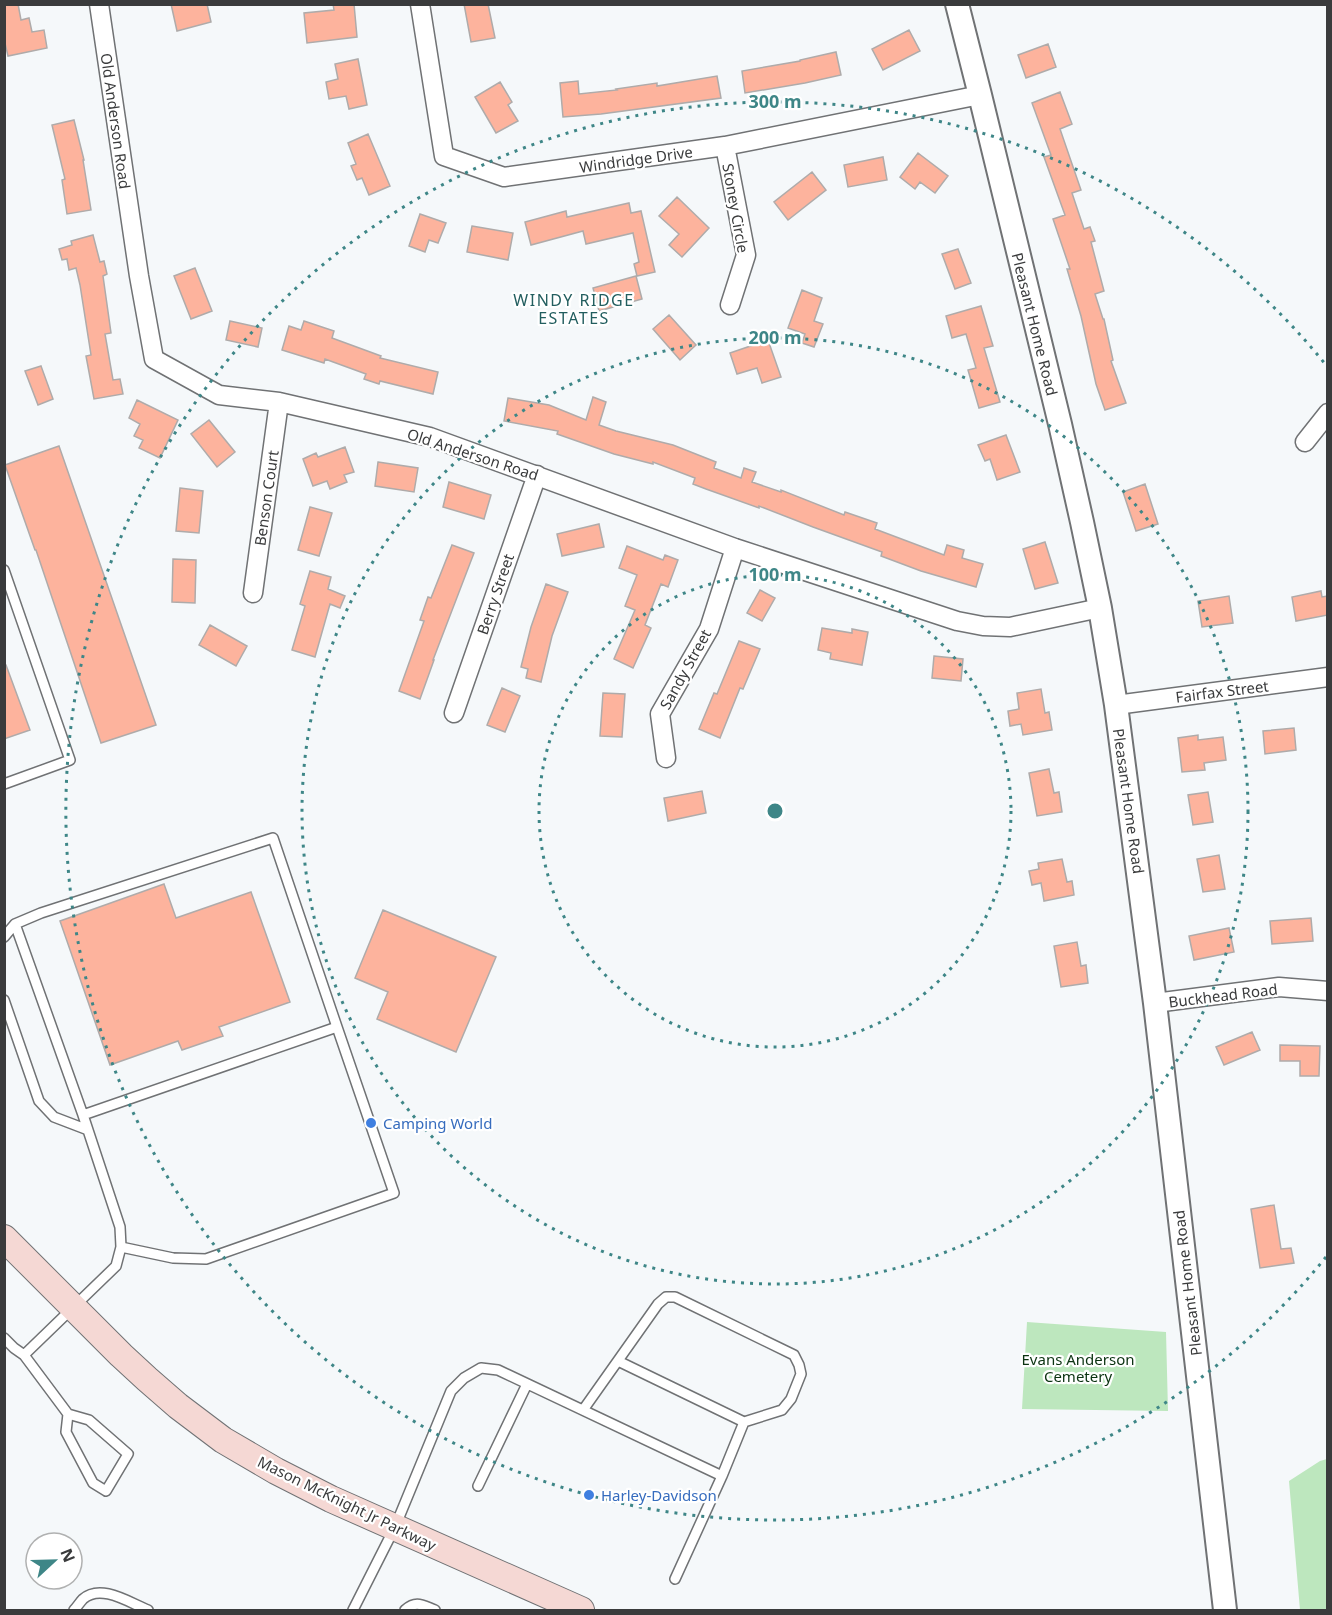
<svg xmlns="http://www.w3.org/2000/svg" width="1332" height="1615" viewBox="0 0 1332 1615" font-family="'Noto Sans',sans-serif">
<rect width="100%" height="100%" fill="#f5f8fa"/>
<path fill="#bde7be" d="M1027,1322L1166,1332L1168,1411L1022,1409Z
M1327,1459V1610H1300L1289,1481L1320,1461Z"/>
<path fill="#fdb39d" stroke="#afabaa" stroke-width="1.5" d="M4,4H18L21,20L29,18L32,32L44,30L47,48L8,56L4,39Z
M171,4H207L211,22L177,31Z
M333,4H354L357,37L307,43L304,13L334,10Z
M464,4H488L495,38L471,42Z
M909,30L920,51L883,70L872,49Z
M1048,44L1056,67L1026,78L1018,55Z
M836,52L841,75L805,83L745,93L742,71L800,61V60Z
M358,59L367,105L349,109L346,96L329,99L326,82L338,79L335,64Z
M717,76L721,98L601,114L563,117L560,83L578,81L579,94L617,90L616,89L657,83V86Z
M500,82L512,102L508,105L518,121L496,133L475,97Z
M1060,92L1072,124L1060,129L1081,190L1072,193L1084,229L1090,227L1095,241L1091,242L1104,291L1095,294L1103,319H1104L1113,360L1111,361L1126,403L1105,410L1096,384L1081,316L1067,269H1070L1053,219L1065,215L1044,157L1051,155L1032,103Z
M74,120L84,160H83L91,210L67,214L62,180L65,179L52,125Z
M368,134L390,186L369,195L362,178L357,180L351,166L356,164L348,143Z
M918,153L948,176L935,193L920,182L915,189L900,177Z
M883,157L887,180L848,187L844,165Z
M812,172L826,190L788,220L774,202Z
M677,197L709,228L682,257L669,245L679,234L659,216Z
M629,203L631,213L641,211L655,272L637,276L634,264L639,262L633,233L586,244L583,231L531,245L525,222L566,211L567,217Z
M420,214L446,223L438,243L429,240L425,252L409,246Z
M472,226L513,233L508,260L467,252Z
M93,235L100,262L104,261L107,274L103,276L111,333L105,334L113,380L120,379L123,394L94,399L86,356L91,355L80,285L76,268L69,270L67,259L62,260L59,249L72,245L71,241Z
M958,249L971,283L955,289L942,254Z
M195,268L212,311L191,319L174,276Z
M636,276L642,299L599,311L593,288Z
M802,290L822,298L814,321L823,324L814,347L802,343L805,334L788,328Z
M981,306L993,346L984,348L1000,402L979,408L968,370L976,368L966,334L952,338L946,316Z
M669,315L696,345L680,360L653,329Z
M230,321L262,328L258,347L226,340Z
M304,321L334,331L332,338L381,356L380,358L438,372L433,394L380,381L379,384L364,379L366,374L325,359L324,363L282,350L289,326L301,330Z
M768,340L781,377L762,383L757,368L737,374L730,353Z
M41,366L53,399L38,405L25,371Z
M593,397L606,402L599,425L616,431L673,445L716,462L714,468L741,478L744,468L756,472L752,482L781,492V490L844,515L845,512L877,523L875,529L944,555L947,545L964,550L962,558L983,564L976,587L921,571L881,556L882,552L813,527L759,506V508L706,489L693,484L695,478L653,462V464L614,454L557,434L558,431L504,421L508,398L549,405L586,420Z
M137,400L178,420L160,458L139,448L143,440L134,436L140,424L129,418Z
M209,420L235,452L217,467L191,434Z
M1006,435L1020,472L997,480L990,459L985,461L978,445Z
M59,446L156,725L101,743L36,550H35L5,465Z
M345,447L354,472L344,475L347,482L330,489L327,481L313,486L303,459L316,453L318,457Z
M378,462L418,468L414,492L375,486Z
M449,482L491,495L484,519L443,507Z
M1145,484L1158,524L1136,531L1123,492Z
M180,488L203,491L199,533L176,531Z
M310,507L332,513L319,556L298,550Z
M599,524L604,547L562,556L557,534Z
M1045,542L1058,583L1035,589L1023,549Z
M452,545L474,553L433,660H434L420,699L399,691L424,621L420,620L428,597L431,598Z
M627,546L663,560L665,555L678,560L668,587L661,584L645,625L651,628L633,668L614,659L635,610L625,606L637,575L619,568Z
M173,559L196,560L195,603L172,602Z
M310,571L331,577L328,589L345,596L340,608L330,604L315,657L292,650L305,606L300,604Z
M546,584L568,592L552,636L541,682L526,678L528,669L521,667L531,627Z
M760,590L775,598L762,621L747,613Z
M1321,591L1322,597L1328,596V615L1296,621L1292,597Z
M1229,596L1233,623L1202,627L1198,601Z
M210,625L247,646L236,666L199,645Z
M822,628L852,633V629L868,632L862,665L830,659L831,653L818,650Z
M739,641L760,649L743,689L740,688L720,738L699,729L714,693L717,694Z
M934,656L963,659L961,681L932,678Z
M4,665H6L30,730L4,739Z
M502,688L520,696L505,732L487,725Z
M1041,689L1045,713L1049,712L1052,730L1023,735L1021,724L1010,726L1008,711L1019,709L1017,693Z
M603,693L625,694L622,737L600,736Z
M1294,728L1296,750L1265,754L1263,731Z
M1198,735V740L1223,737L1226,760L1204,763L1205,770L1182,772L1178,738Z
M1049,769L1054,793L1059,792L1062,812L1037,816L1029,773Z
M702,791L706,813L668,821L664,798Z
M1208,792L1213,822L1193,825L1188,795Z
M1219,855L1225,889L1203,892L1197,859Z
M1062,859L1067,882L1072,881L1074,895L1044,901L1041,883L1032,885L1029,871L1039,869L1038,863Z
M164,884L176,918L251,892L290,1002L219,1027L223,1036L182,1050L178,1041L110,1065L60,921Z
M383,910L496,957L456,1052L377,1019L388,992L355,978Z
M1311,918L1313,941L1272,944L1270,921Z
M1229,928L1234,952L1194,960L1189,936Z
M1077,942L1081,966L1086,965L1088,983L1061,987L1054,946Z
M1252,1032L1260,1050L1224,1065L1216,1047Z
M1280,1045L1320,1046L1319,1076H1300V1061H1280Z
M1274,1205L1281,1249L1291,1248L1294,1263L1260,1268L1251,1209Z"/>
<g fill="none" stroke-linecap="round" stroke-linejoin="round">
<g stroke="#707274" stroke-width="12">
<path id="service" d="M4,570L70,760L4,784
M15,924L83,1115
M4,937L15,924L41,913L273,838L337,1027L83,1115L120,1227L121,1247L116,1266L24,1355L68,1414L89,1420L128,1454L106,1491L93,1483L66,1432L68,1414
M4,1000L39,1101L54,1117L88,1130
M121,1247L173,1258L206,1259L394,1193L337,1027
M4,1338L14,1348L24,1355
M618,1361L744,1422
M583,1410L658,1304L666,1297H675L794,1355L799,1365L801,1374L791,1399L782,1410L744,1422L722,1476
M478,1486L527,1384
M74,1610C77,1607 80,1602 83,1599C101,1583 130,1603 148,1610
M353,1610L395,1527L451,1391L464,1378L481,1368L498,1370L722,1476L675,1579
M405,1610C416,1600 422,1605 435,1610"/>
</g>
<g stroke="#707274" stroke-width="21">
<path id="minor" d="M99,4L139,276L154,359L219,395L279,402L430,437L735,548L957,621L983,626L1010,627L1100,608
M420,4L444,156L504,177L725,146L980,95
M725,146L746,255L730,305
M1305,442L1328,413
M253,593L279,402
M1116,705L1328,677
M454,713L537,475
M666,758L660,714L709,629L735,548
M1155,1003L1279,987L1328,991"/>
</g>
<g stroke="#707274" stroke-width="26">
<path id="tertiary" d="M957,4L980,95L1060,424L1082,522L1100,608L1116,705L1155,1003L1225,1610"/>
</g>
<g stroke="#707274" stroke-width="28">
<path id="secondary" d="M4,1238L121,1355L147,1379L178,1406L223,1440L276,1471L331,1499L581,1610"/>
</g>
<use href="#service" stroke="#fff" stroke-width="9"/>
<use href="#minor" stroke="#fff" stroke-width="18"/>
<use href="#tertiary" stroke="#fff" stroke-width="22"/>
<use href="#secondary" stroke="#f5d8d4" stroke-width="26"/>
</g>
<g fill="none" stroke="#3e8687" stroke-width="3" stroke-dasharray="3 6">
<circle cx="775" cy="811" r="236"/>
<circle cx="775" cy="811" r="473"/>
<path d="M1326 1257A709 709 0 1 1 1326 365"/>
</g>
<g fill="#3f7fe0" stroke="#fff" stroke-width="2">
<circle cx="371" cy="1123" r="6"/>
<circle cx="589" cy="1495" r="6"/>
</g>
<g text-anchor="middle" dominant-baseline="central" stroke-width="4.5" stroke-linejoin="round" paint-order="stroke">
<g font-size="15" fill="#3a3b3c" stroke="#fff">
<text transform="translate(116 121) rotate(82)">Old Anderson Road</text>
<text transform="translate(636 159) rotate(-8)">Windridge Drive</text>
<text transform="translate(736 208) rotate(80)">Stoney Circle</text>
<text transform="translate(1035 324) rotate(76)">Pleasant Home Road</text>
<text transform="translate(473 454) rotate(18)">Old Anderson Road</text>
<text transform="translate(266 498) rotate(-82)">Benson Court</text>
<text transform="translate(495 594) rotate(-71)">Berry Street</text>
<text transform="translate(685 669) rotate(-61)">Sandy Street</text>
<text transform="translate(1222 691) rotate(-7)">Fairfax Street</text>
<text transform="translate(1129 801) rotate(82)">Pleasant Home Road</text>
<text transform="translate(1223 995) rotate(-7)">Buckhead Road</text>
<text transform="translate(1187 1283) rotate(-97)">Pleasant Home Road</text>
<text transform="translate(347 1503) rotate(26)">Mason McKnight Jr Parkway</text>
</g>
<g font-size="15" fill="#366cbe" stroke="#fff" text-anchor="start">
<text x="383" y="1123">Camping World</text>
<text x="601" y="1495">Harley-Davidson</text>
</g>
<g font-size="15" fill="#0b3311" stroke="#fff">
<text x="1078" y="1359">Evans Anderson<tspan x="1078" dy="17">Cemetery</tspan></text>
</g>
<g font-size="16" letter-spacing="1.5" fill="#235e5f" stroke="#fff">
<text x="574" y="300">WINDY RIDGE<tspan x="574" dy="18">ESTATES</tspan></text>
</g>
</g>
<circle cx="775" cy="811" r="9" fill="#3e8687" stroke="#fff" stroke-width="3"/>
<g font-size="18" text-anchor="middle" font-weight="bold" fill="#3e8687" stroke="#fff" stroke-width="4.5" stroke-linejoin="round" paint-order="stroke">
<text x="775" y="108">300 m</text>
<text x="775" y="344">200 m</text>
<text x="775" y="581">100 m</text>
</g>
<rect width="1332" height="1615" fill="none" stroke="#3a3b3c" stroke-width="12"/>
<g transform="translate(54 1561) rotate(68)"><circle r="28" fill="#ffffff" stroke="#b0b1b1" stroke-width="1.5"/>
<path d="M0-4.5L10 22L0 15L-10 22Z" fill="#3e8687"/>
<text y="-9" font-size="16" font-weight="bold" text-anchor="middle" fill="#3a3b3c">N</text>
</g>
</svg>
